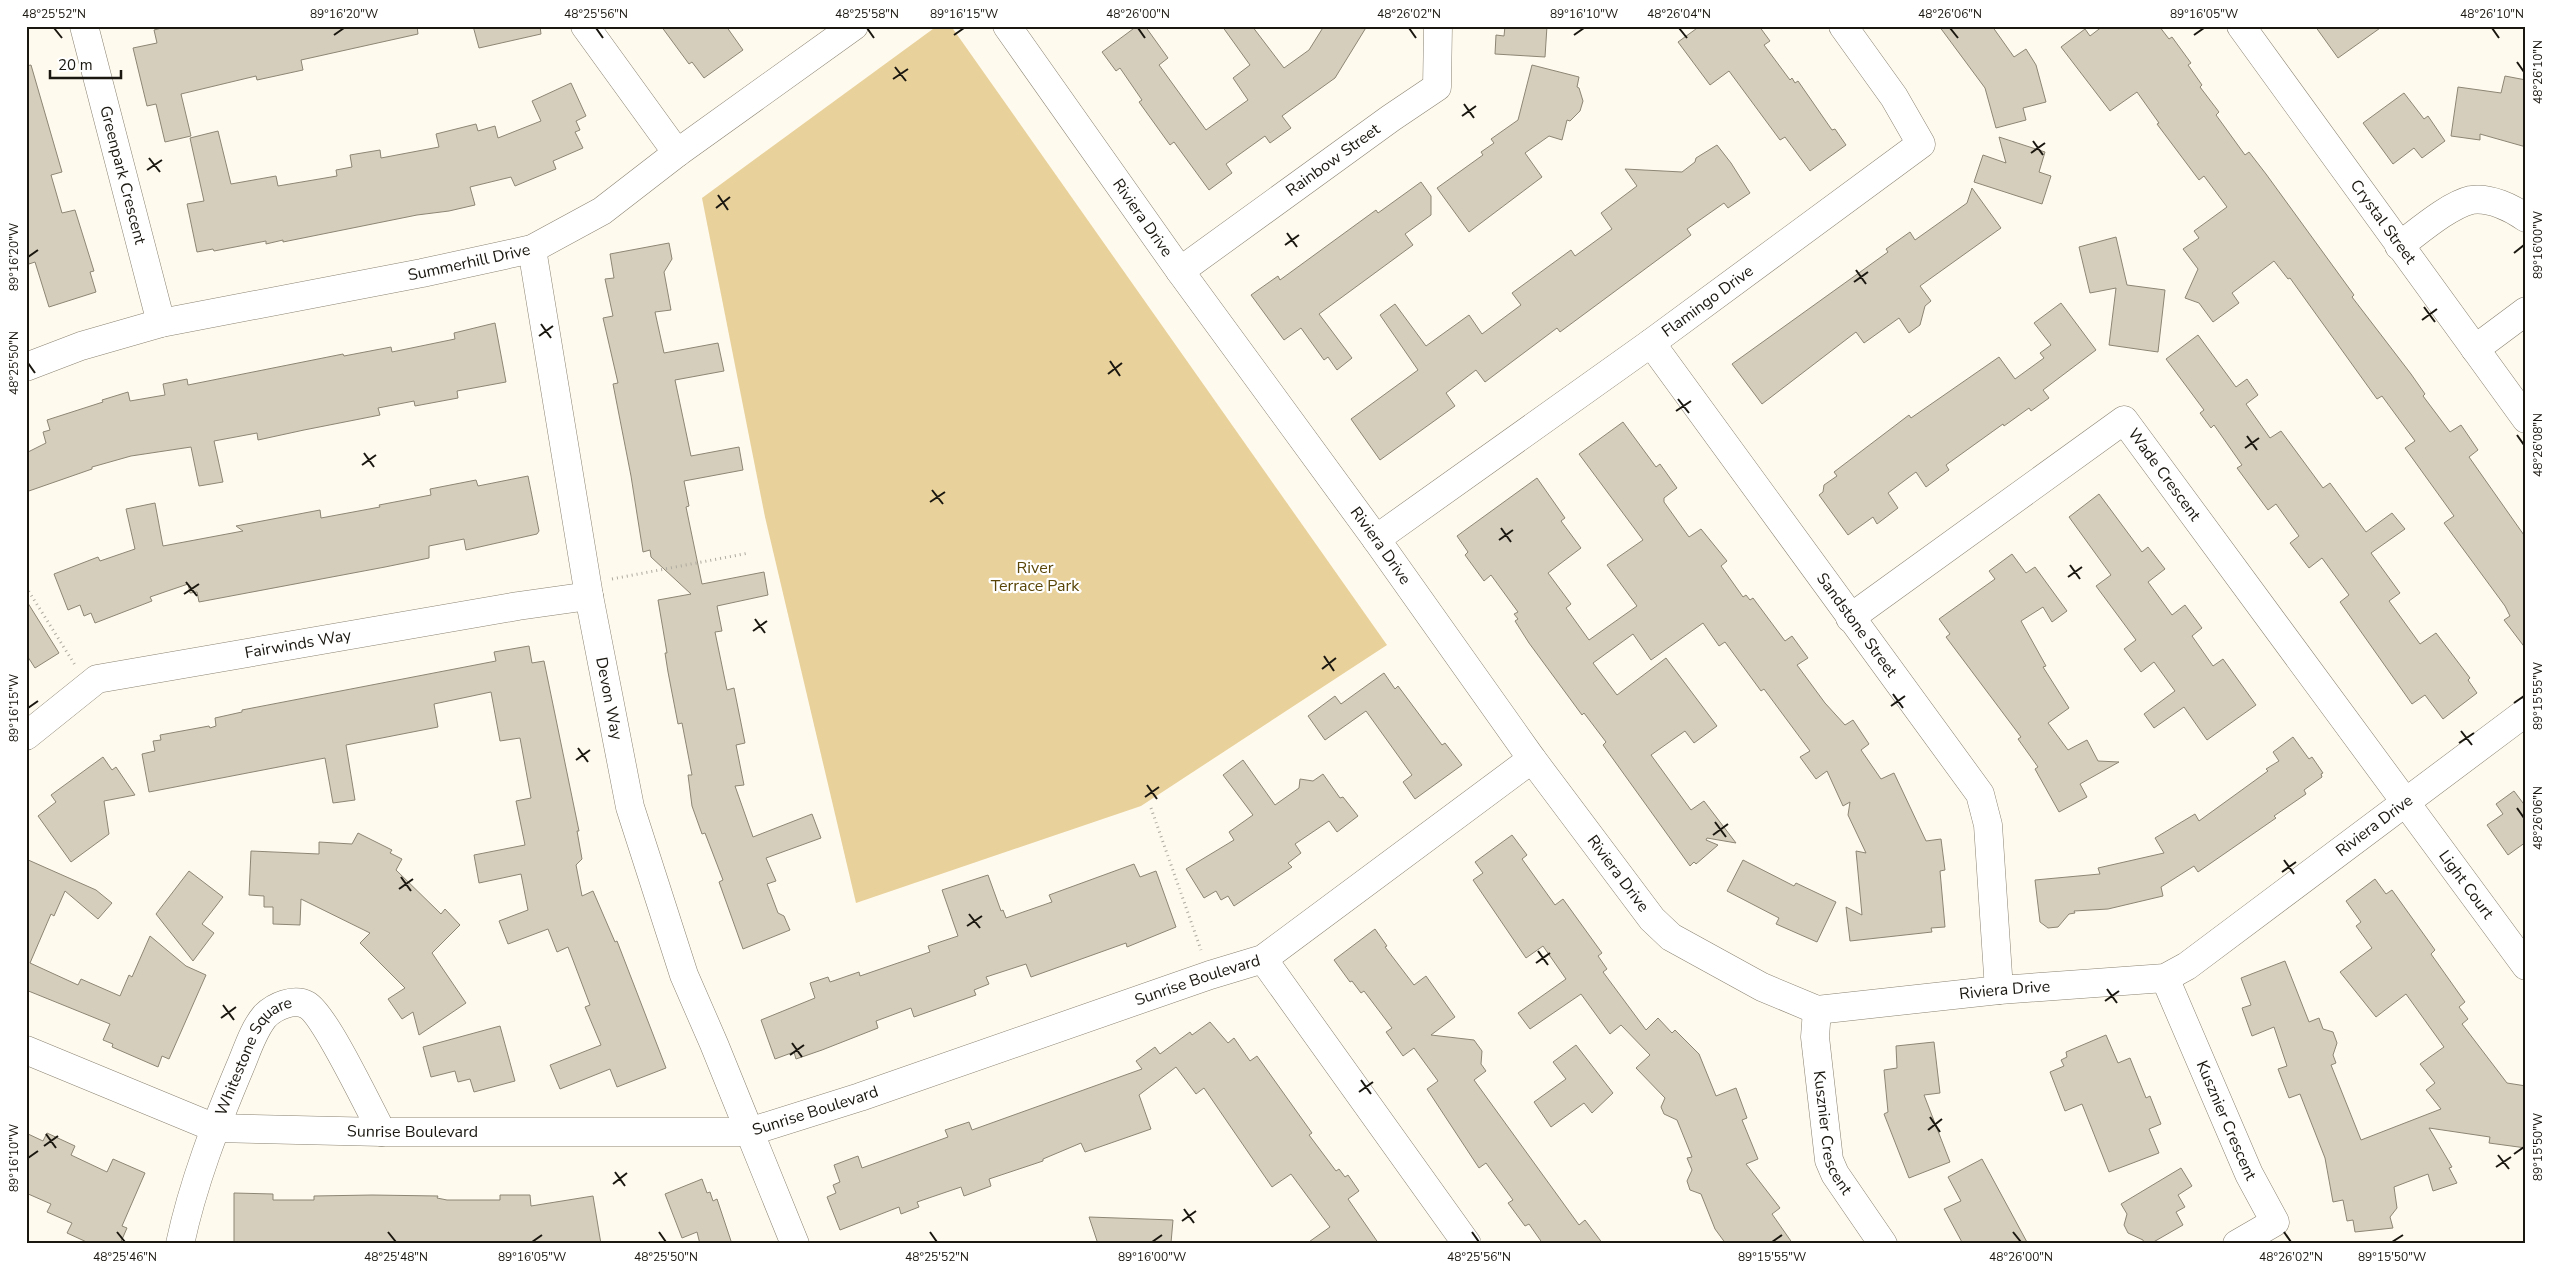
<svg xmlns="http://www.w3.org/2000/svg" width="2552" height="1270" viewBox="0 0 2552 1270" font-family="'Nunito Sans',sans-serif">
<rect width="100%" height="100%" fill="#fffaee"/>
<path fill="#e8d19b" d="M937,26H951L1387,645L1141,806L856,903L765,517L702,198Z"/>
<path fill="#d6cebc" stroke="#8d8675" d="M169,26H417L418,34L301,60L303,70L257,80L256,76L181,94L191,136L165,142L156,104L147,106L133,48L157,43L154,30Z
M473,26H540L541,34L479,48Z
M661,26H726L743,50L704,78L692,62L689,64Z
M1137,26H1145L1168,58L1159,65L1206,130L1248,100L1233,78L1250,65L1222,26H1252L1284,68L1309,50L1324,26H1367L1335,78L1282,116L1291,128L1270,143L1265,136L1226,164L1232,173L1209,190L1174,142L1170,145L1139,102L1142,100L1120,68L1116,71L1102,52Z
M1505,26H1547L1545,57L1495,54L1496,35L1504,36Z
M1700,26H1759L1770,41L1764,45L1790,80L1792,78L1795,83L1798,81L1832,130L1835,129L1846,145L1810,171L1785,137L1780,140L1729,71L1710,85L1678,42Z
M1939,26H1992L2014,57L2026,49L2036,65L2046,102L2023,108L2026,120L1996,128L1985,88Z
M2103,26H2159L2169,39L2172,37L2191,63L2188,65L2202,85L2200,87L2219,112L2216,115L2245,155L2249,152L2266,174L2354,295L2352,297L2411,374L2425,394L2423,396L2450,432L2461,425L2478,450L2469,457L2526,538V649L2504,620L2510,616L2505,606L2444,523L2454,516L2405,448L2415,441L2382,396L2377,399L2290,278L2288,279L2274,261L2232,293L2239,303L2213,322L2199,303L2185,298L2198,269L2183,249L2199,238L2194,231L2227,207L2204,176L2199,180L2157,124L2159,123L2137,92L2110,111L2061,47L2085,29L2090,36Z
M2315,26H2383L2338,58Z
M31,65L62,172L51,175L62,213L75,210L94,271L90,272L96,292L49,307L35,262L29,264L26,253V66Z
M1532,65L1579,77L1577,87L1579,88L1583,101L1580,111L1570,121L1567,120L1562,140L1549,136L1525,153L1542,177L1469,232L1437,188L1483,155L1481,152L1494,143L1491,139L1518,120Z
M2505,76L2526,80V147L2480,134V140L2451,136L2458,87L2501,93Z
M571,83L586,116L576,121L580,130L575,132L583,148L553,161L556,169L515,186L511,177L470,187L475,205L449,211L417,215L283,242V240L266,244V241L214,251L213,249L197,252L187,204L204,201L190,138L218,131L231,184L276,176L278,186L337,176L336,170L352,167L350,155L380,150L381,158L439,147L436,134L476,124L478,131L495,126L498,138L541,121L532,101Z
M2404,93L2424,119L2428,116L2445,141L2422,158L2414,148L2393,164L2363,123Z
M1999,137L2045,152L2039,172L2051,176L2042,204L1974,182L1983,155L2006,163Z
M1717,145L1731,163L1750,193L1728,208L1724,203L1687,229L1691,235L1560,332L1557,328L1485,382L1476,370L1446,393L1455,406L1380,460L1351,419L1418,370L1380,315L1395,304L1426,346L1469,315L1482,334L1521,305L1512,293L1571,250L1575,256L1612,229L1601,213L1637,186L1625,169L1682,172L1695,162L1696,158Z
M1421,182L1431,196V215L1405,234L1413,245L1319,314L1352,358L1337,370L1328,357L1324,360L1301,328L1284,340L1251,295L1278,276L1280,280L1376,210L1378,213Z
M1972,188L2001,228L1920,286L1931,301L1925,306L1920,325L1909,333L1899,318L1864,343L1856,332L1762,404L1732,364L1888,252L1886,249L1910,232L1915,240L1967,203Z
M2116,237L2127,285L2165,290L2158,352L2109,345L2116,288L2090,293L2079,247Z
M669,243L672,259L664,272L671,310L655,312L664,353L718,343L724,371L675,380L691,456L739,447L743,470L684,481L689,506L686,507L702,584L764,572L768,595L717,606L722,631L715,632L727,690L734,688L745,743L736,745L744,785L735,786L753,837L812,814L821,838L766,858L776,881L767,884L778,913L784,916L790,930L743,949L719,882L723,880L705,833L702,834L692,806L688,775H692L682,723L678,724L668,672L665,653H667L658,600L691,594L651,557L650,550L643,552L631,476L613,384L618,383L603,318L613,316L605,279L614,278L610,254Z
M2061,303L2096,350L2043,390L2049,398L2031,411L2029,408L2004,426L2003,424L1946,465L1949,470L1926,487L1916,472L1888,493L1898,508L1877,524L1873,517L1848,535L1819,495L1823,492L1824,485L1837,476L1834,472L1909,415L1911,418L1999,357L2015,379L2044,358L2040,353L2051,345L2034,323Z
M495,323L506,382L457,391L458,398L415,406L414,401L378,408L380,415L304,430L258,440L257,433L214,441L223,482L199,486L191,447L131,456L92,467V469L26,492V453L46,443L43,432L50,430L47,420L103,402L102,400L128,392L130,401L165,395L163,384L187,379L188,385L343,354L344,356L391,347L392,352L455,339L454,333Z
M2198,335L2236,387L2247,379L2258,395L2246,404L2270,438L2281,431L2323,488L2330,483L2366,532L2392,513L2405,529L2371,553L2400,593L2389,601L2420,644L2436,633L2470,678L2468,680L2477,693L2443,719L2425,695L2412,704L2340,602L2349,595L2322,558L2309,568L2290,543L2299,536L2276,504L2268,510L2237,468L2242,465L2214,425L2211,428L2200,413L2204,410L2166,359Z
M1623,422L1656,467L1660,464L1677,488L1664,498V502L1689,537L1701,529L1727,561L1721,566L1743,597L1746,595L1750,600L1753,598L1785,641L1792,636L1808,658L1797,665L1825,703L1845,725L1853,720L1869,744L1861,750L1881,779L1894,773L1926,841L1941,839L1945,870L1940,871L1945,927L1931,928L1932,932L1850,941L1846,907L1862,915L1856,851L1866,853L1848,815L1850,802L1843,806L1827,771L1816,779L1800,757L1810,751L1764,689L1761,691L1725,642L1719,646L1703,623L1651,660L1633,634L1593,663L1617,695L1666,658L1717,726L1694,743L1685,731L1651,755L1691,810L1704,801L1736,843L1707,838L1706,840L1718,845L1696,864L1694,862L1690,866L1603,745L1606,742L1584,713L1582,715L1529,643L1515,621L1518,619L1514,614L1518,612L1491,575L1484,581L1465,555L1468,552L1457,536L1537,478L1565,518L1561,521L1581,548L1548,573L1571,604L1566,608L1589,640L1637,606L1607,565L1643,540L1579,454Z
M528,476L539,531L537,534L466,550L464,539L429,546V558L385,567L199,602L197,592L190,593L188,584L150,597L152,601L95,623L91,613L84,616L80,605L68,610L54,574L98,557L100,561L135,549L126,509L155,503L163,546L243,531L236,526L320,510L321,518L380,507L379,505L431,495L430,489L476,480L478,486Z
M2099,494L2142,552L2148,547L2165,569L2148,582L2172,615L2185,605L2202,628L2192,636L2213,666L2223,659L2256,705L2207,740L2184,707L2154,728L2144,714L2175,691L2154,662L2141,672L2124,649L2136,640L2096,586L2111,575L2069,517Z
M2012,554L2026,573L2035,567L2067,611L2052,622L2043,607L2021,621L2046,666L2043,667L2069,708L2048,723L2068,750L2087,740L2098,761L2119,762L2080,784L2087,797L2059,812L2035,769L2038,767L2018,739L2021,737L1946,637L1950,634L1939,619L1995,579L1989,571Z
M26,600L59,653L35,668L26,654Z
M529,646L532,663L544,661L579,831H577L582,859L576,865L582,896L593,891L615,942L617,941L666,1068L617,1087L610,1069L560,1089L550,1065L601,1045L585,1007L590,1005L568,947L557,952L548,929L508,944L499,921L528,910L521,874L479,883L474,855L525,845L516,801L531,798L520,738L500,741L491,692L434,704L438,727L346,745L355,800L333,803L325,758L149,792L142,754L155,751L153,741L161,740L160,735L209,726L210,728L216,726L215,718L242,712V710L496,661L494,652Z
M1384,673L1395,689L1398,686L1442,745L1445,743L1462,765L1415,799L1403,782L1412,775L1366,711L1325,740L1308,716L1335,696L1341,704Z
M2293,737L2309,759L2312,757L2323,773L2321,774L2322,777L2304,790L2306,794L2274,816L2276,818L2198,872L2194,866L2161,887L2163,896L2108,909L2074,911L2075,913L2069,914L2058,927L2048,928L2040,922L2035,880L2100,874L2098,868L2164,853L2155,838L2195,814L2199,821L2268,771L2266,769L2279,761L2273,752Z
M103,757L112,770L116,767L135,795L104,801L109,834L71,862L38,816L56,802L51,795Z
M1243,760L1275,805L1299,788L1300,779L1313,781L1323,774L1340,798L1343,797L1358,816L1337,832L1329,821L1295,844L1301,853L1288,863L1292,867L1234,906L1228,896L1221,900L1216,891L1204,898L1186,869L1234,840L1229,832L1253,815L1223,775Z
M2514,791L2526,807V842L2508,855L2487,825L2503,814L2496,804Z
M358,833L392,850L390,853L402,859L396,870L441,914L445,909L460,925L432,953L466,1003L419,1035L413,1012L402,1019L388,999L405,988L360,943L370,933L301,899L300,925L273,924V907H264V896L249,895L251,851L319,854V842L352,844Z
M1512,835L1527,855L1522,859L1555,905L1563,899L1602,953L1598,956L1607,969L1603,972L1646,1030L1658,1018L1672,1033L1675,1030L1699,1054L1716,1096L1736,1088L1747,1118L1742,1120L1758,1159L1746,1164L1780,1208L1772,1214L1793,1244H1726L1715,1229L1701,1194L1690,1190L1687,1181L1692,1170L1687,1158L1692,1157L1677,1120L1664,1114L1661,1107L1665,1098L1636,1068L1650,1055L1621,1025L1610,1034L1581,994L1530,1029L1518,1013L1566,979L1543,946L1526,958L1473,880L1483,873L1475,862Z
M26,859L96,890L112,903L98,919L65,891L54,916L51,914L30,963L78,985L81,979L120,996L129,975L132,977L150,936L186,966L206,975L169,1059L162,1056L158,1067L112,1047L113,1044L103,1040L110,1024L26,990Z
M1743,860L1794,886L1796,883L1836,902L1817,942L1776,924L1779,918L1727,891Z
M1134,864L1140,877L1156,871L1176,927L1127,947L1126,943L1031,977L1026,964L986,977L989,984L974,990L976,995L914,1017L911,1008L876,1021L878,1028L822,1050L796,1059L794,1052L775,1059L761,1020L815,998L810,983L828,977L830,982L859,972L860,976L930,952L928,946L958,936L942,890L988,875L1001,911L1003,910L1006,918L1052,902L1049,895Z
M189,871L223,897L202,924L214,933L193,961L156,914Z
M2375,879L2386,894L2392,890L2435,950L2431,954L2465,1002L2459,1007L2468,1019L2462,1024L2507,1083L2526,1086V1148L2489,1143L2490,1137L2429,1128L2452,1167L2449,1168L2457,1183L2433,1191L2428,1174L2394,1187L2397,1208L2390,1217L2393,1228L2355,1232L2353,1220L2347,1221L2343,1200L2333,1202L2325,1158L2300,1094L2289,1098L2278,1069L2287,1066L2274,1027L2252,1036L2242,1008L2251,1005L2241,978L2285,961L2309,1022L2319,1018L2323,1029L2333,1032L2337,1043L2333,1055L2336,1063L2331,1065L2361,1140L2441,1109L2426,1090L2435,1083L2420,1064L2444,1047L2406,994L2376,1017L2340,972L2372,948L2356,926L2361,922L2346,901Z
M1375,929L1387,946L1385,947L1414,985L1426,976L1455,1017L1431,1035L1474,1040L1482,1051L1481,1064L1486,1071L1474,1080L1579,1225L1585,1220L1603,1244H1543L1529,1224L1525,1226L1508,1203L1513,1200L1486,1163L1479,1168L1427,1089L1438,1081L1414,1048L1403,1056L1386,1032L1392,1028L1364,991L1361,993L1352,981L1350,982L1334,960Z
M1210,1022L1228,1043L1234,1038L1250,1061L1257,1056L1312,1133L1309,1135L1336,1171L1339,1169L1345,1177L1348,1175L1359,1191L1348,1199L1379,1244H1306L1330,1227L1291,1174L1272,1187L1204,1088L1196,1094L1176,1067L1139,1095L1151,1129L1085,1152L1081,1143L1043,1159V1161L989,1179L991,1186L964,1196L961,1187L917,1202L919,1207L901,1214L899,1207L840,1230L827,1197L836,1193L833,1185L840,1182L834,1165L858,1156L862,1168L948,1137L945,1130L969,1122L972,1130L1142,1069L1136,1061L1155,1047L1160,1054L1190,1032L1192,1035Z
M500,1026L515,1081L474,1092L470,1079L458,1082L455,1071L431,1077L423,1047Z
M2106,1035L2118,1063L2130,1058L2146,1098L2150,1096L2161,1124L2149,1129L2159,1153L2109,1172L2082,1104L2065,1111L2050,1072L2064,1066L2061,1060L2067,1057L2066,1052Z
M1934,1042L1940,1093L1924,1095L1950,1162L1909,1178L1884,1114L1888,1112L1884,1070L1897,1068L1896,1046Z
M1576,1045L1613,1093L1592,1113L1584,1103L1551,1127L1534,1102L1566,1079L1553,1062Z
M26,1133L43,1141L47,1133L75,1146L71,1155L107,1172L113,1159L145,1173L122,1226L127,1228L120,1244H91L67,1233L72,1223L47,1212L51,1204L26,1193Z
M1982,1159L2028,1244H1963L1944,1209L1961,1201L1948,1177Z
M2181,1168L2192,1186L2178,1195L2185,1207L2176,1212L2183,1225L2150,1244H2145L2143,1240L2128,1233L2124,1225L2127,1214L2121,1204Z
M702,1179L707,1193L710,1192L713,1201L717,1199L732,1244H700L697,1232L682,1238L665,1194Z
M234,1193L273,1194V1200H314V1196L372,1195L438,1196L437,1198L447,1200H500V1195H530L531,1206L593,1196L601,1244H234Z
M1089,1217L1173,1220L1171,1243L1098,1244Z"/>
<g fill="none" stroke-linecap="round" stroke-linejoin="round">
<g stroke="#8a8372" stroke-width="29">
<g id="minor">
<path id="s1" d="M84,26L161,323"/>
<path d="M585,26L677,153"/>
<path id="s2" d="M1007,26L1180,271L1376,539L1532,759L1652,919L1671,937L1762,987L1817,1010L1999,990L2165,978L2187,966L2526,712"/>
<path id="s3" d="M2241,26L2526,419"/>
<path d="M2399,246C2418,232 2449,205 2471,200C2490,197 2512,208 2526,218"/>
<path id="s4" d="M532,249L589,596L630,807L684,975L714,1044L795,1244"/>
<path id="s5" d="M1180,271L1391,118L1437,87L1438,26"/>
<path id="s6" d="M1651,343L1980,794L1988,825L1999,990"/>
<path d="M2475,349L2526,311"/>
<path id="s7" d="M26,367L81,346L161,323L422,273L532,249L602,211L677,153L854,26"/>
<path id="s8" d="M1376,539L1651,343L1921,144L1894,97L1843,26"/>
<path id="s9" d="M1850,618L2124,420L2526,966"/>
<path id="s10" d="M26,736L97,679L518,606L589,596"/>
<path d="M1263,959L1467,1244"/>
<path id="s11" d="M2165,978L2249,1174L2275,1222L2237,1244"/>
<path id="s12" d="M1817,1010L1815,1037L1829,1160L1835,1174L1883,1244"/>
<path id="s13" d="M26,1050L215,1128L382,1132H749L860,1097L1210,975L1263,959L1532,759"/>
<path id="s14" d="M180,1244C193,1183 216,1124 240,1067C247,1051 253,1030 265,1016C275,1006 294,998 307,1005C325,1015 369,1108 382,1132"/>
</g>
</g>
<path stroke="#aeaaa0" stroke-width="3" stroke-dasharray="1 4" stroke-linecap="butt" d="M612,579L749,553
M26,587L75,665
M1151,808L1201,950"/>
<use href="#minor" stroke="#fff" stroke-width="28"/>
</g>
<path fill="none" stroke="#1a1710" stroke-width="2" d="M54,28L62,38M596,28L603,38M867,28L874,38M1138,28L1145,38M1409,28L1416,38M1679,28L1687,38M1950,28L1958,38M2492,28L2499,38M334,35L344,28M954,35L964,28M1574,35L1584,28M2194,35L2204,28M2517,62L2524,72M895,67L906,81M893,79L908,69M1464,104L1474,118M1462,116L1476,106M2033,141L2043,155M2031,153L2045,143M149,158L160,172M147,170L162,160M718,195L728,210M716,208L730,197M1287,233L1297,247M1285,245L1299,235M2514,253L2524,245M28,257L38,250M1856,270L1866,284M1854,282L1868,272M2424,307L2435,322M2422,320L2437,309M541,324L551,338M539,336L553,326M1110,361L1120,376M28,363L35,373M1108,374L1122,363M1678,399L1689,413M1676,411L1691,401M2517,435L2524,445M2247,436L2257,450M2245,448L2259,438M364,453L374,467M362,465L376,455M932,490L943,504M930,502L945,492M1501,528L1511,542M1499,540L1513,530M2070,565L2080,579M2068,577L2082,567M186,582L197,596M184,594L199,584M755,619L765,633M753,631L767,621M1324,656L1334,671M1322,669L1336,658M1893,694L1903,708M2514,703L2524,696M1891,706L1905,696M28,708L38,701M2461,731L2472,745M2459,743L2474,733M578,748L588,762M576,760L590,750M1147,785L1157,799M1145,797L1159,787M2517,808L2524,818M1715,822L1726,837M1713,835L1728,824M2284,860L2294,874M2282,872L2296,862M401,877L411,891M399,889L413,879M969,914L980,928M967,926L982,916M1538,951L1548,965M1536,963L1550,953M2107,989L2117,1003M2105,1001L2119,991M223,1005L234,1020M221,1018L236,1007M792,1043L802,1057M790,1055L804,1045M1361,1080L1371,1094M1359,1092L1373,1082M1930,1117L1940,1132M1928,1130L1942,1119M46,1134L56,1148M44,1146L58,1136M2514,1154L2524,1147M2498,1155L2509,1169M28,1158L38,1151M2496,1167L2511,1157M615,1172L625,1186M613,1184L627,1173M1184,1209L1194,1223M1182,1221L1196,1211M117,1232L125,1242M388,1232L396,1242M659,1232L666,1242M930,1232L937,1242M1472,1232L1479,1242M2013,1232L2021,1242M2284,1232L2291,1242M532,1242L542,1235M1152,1242L1162,1235M1772,1242L1782,1235M2392,1242L2403,1235"/>
<g text-anchor="middle" dominant-baseline="central" stroke-width="4.5" stroke-linejoin="round" paint-order="stroke">
<g font-size="16" fill="#1a1710" stroke="#fff">
<text stroke="none"><textPath href="#s5" startOffset="189">Rainbow Street</textPath></text>
<text stroke="none"><textPath href="#s1" startOffset="154">Greenpark Crescent</textPath></text>
<text stroke="none"><textPath href="#s2" startOffset="235">Riviera Drive</textPath></text>
<text stroke="none"><textPath href="#s3" startOffset="242">Crystal Street</textPath></text>
<text stroke="none"><textPath href="#s7" startOffset="456">Summerhill Drive</textPath></text>
<text stroke="none"><textPath href="#s8" startOffset="408">Flamingo Drive</textPath></text>
<text stroke="none"><textPath href="#s9" startOffset="406">Wade Crescent</textPath></text>
<text stroke="none"><textPath href="#s2" startOffset="640">Riviera Drive</textPath></text>
<text stroke="none"><textPath href="#s6" startOffset="349">Sandstone Street</textPath></text>
<text stroke="none"><textPath href="#s10" startOffset="295">Fairwinds Way</textPath></text>
<text stroke="none"><textPath href="#s4" startOffset="456">Devon Way</textPath></text>
<text stroke="none"><textPath href="#s2" startOffset="1900">Riviera Drive</textPath></text>
<text stroke="none"><textPath href="#s2" startOffset="1045">Riviera Drive</textPath></text>
<text stroke="none"><textPath href="#s9" startOffset="915">Light Court</textPath></text>
<text stroke="none"><textPath href="#s13" startOffset="1212">Sunrise Boulevard</textPath></text>
<text stroke="none"><textPath href="#s2" startOffset="1480">Riviera Drive</textPath></text>
<text stroke="none"><textPath href="#s14" startOffset="205">Whitestone Square</textPath></text>
<text stroke="none"><textPath href="#s13" startOffset="808">Sunrise Boulevard</textPath></text>
<text stroke="none"><textPath href="#s11" startOffset="155">Kusznier Crescent</textPath></text>
<text stroke="none"><textPath href="#s13" startOffset="402">Sunrise Boulevard</textPath></text>
<text stroke="none"><textPath href="#s12" startOffset="125">Kusznier Crescent</textPath></text>
</g>
<g font-size="16" fill="#594507" stroke="#fff">
<text x="1035" y="568">River<tspan x="1035" dy="18">Terrace Park</tspan></text>
</g>
</g>
<rect width="2552" height="1270" fill="none" stroke="#ffffff" stroke-width="55"/>
<path d="M50 70v8h71v-8" fill="none" stroke="#1a1710" stroke-width="2.5"/>
<text x="58" y="70" font-size="15" fill="#1a1710" stroke="#ffffff" stroke-width="4" paint-order="stroke">20 m</text>
<rect x="28" y="28" width="2496" height="1214" fill="none" stroke="#1a1710" stroke-width="2"/>
<g font-size="12" text-anchor="middle" fill="#1a1710">
<text x="54" y="18">48°25'52"N</text>
<text x="344" y="18">89°16'20"W</text>
<text x="596" y="18">48°25'56"N</text>
<text x="867" y="18">48°25'58"N</text>
<text x="964" y="18">89°16'15"W</text>
<text x="1138" y="18">48°26'00"N</text>
<text x="1409" y="18">48°26'02"N</text>
<text x="1584" y="18">89°16'10"W</text>
<text x="1679" y="18">48°26'04"N</text>
<text x="1950" y="18">48°26'06"N</text>
<text x="2204" y="18">89°16'05"W</text>
<text x="2492" y="18">48°26'10"N</text>
<text transform="translate(2538 72) rotate(-90)" y="4">48°26'10"N</text>
<text transform="translate(2538 245) rotate(-90)" y="4">89°16'00"W</text>
<text transform="translate(14 257) rotate(-90)" y="4">89°16'20"W</text>
<text transform="translate(14 363) rotate(-90)" y="4">48°25'50"N</text>
<text transform="translate(2538 445) rotate(-90)" y="4">48°26'08"N</text>
<text transform="translate(2538 696) rotate(-90)" y="4">89°15'55"W</text>
<text transform="translate(14 708) rotate(-90)" y="4">89°16'15"W</text>
<text transform="translate(2538 818) rotate(-90)" y="4">48°26'06"N</text>
<text transform="translate(2538 1147) rotate(-90)" y="4">89°15'50"W</text>
<text transform="translate(14 1158) rotate(-90)" y="4">89°16'10"W</text>
<text x="125" y="1261">48°25'46"N</text>
<text x="396" y="1261">48°25'48"N</text>
<text x="532" y="1261">89°16'05"W</text>
<text x="666" y="1261">48°25'50"N</text>
<text x="937" y="1261">48°25'52"N</text>
<text x="1152" y="1261">89°16'00"W</text>
<text x="1479" y="1261">48°25'56"N</text>
<text x="1772" y="1261">89°15'55"W</text>
<text x="2021" y="1261">48°26'00"N</text>
<text x="2291" y="1261">48°26'02"N</text>
<text x="2392" y="1261">89°15'50"W</text>
</g>
</svg>
